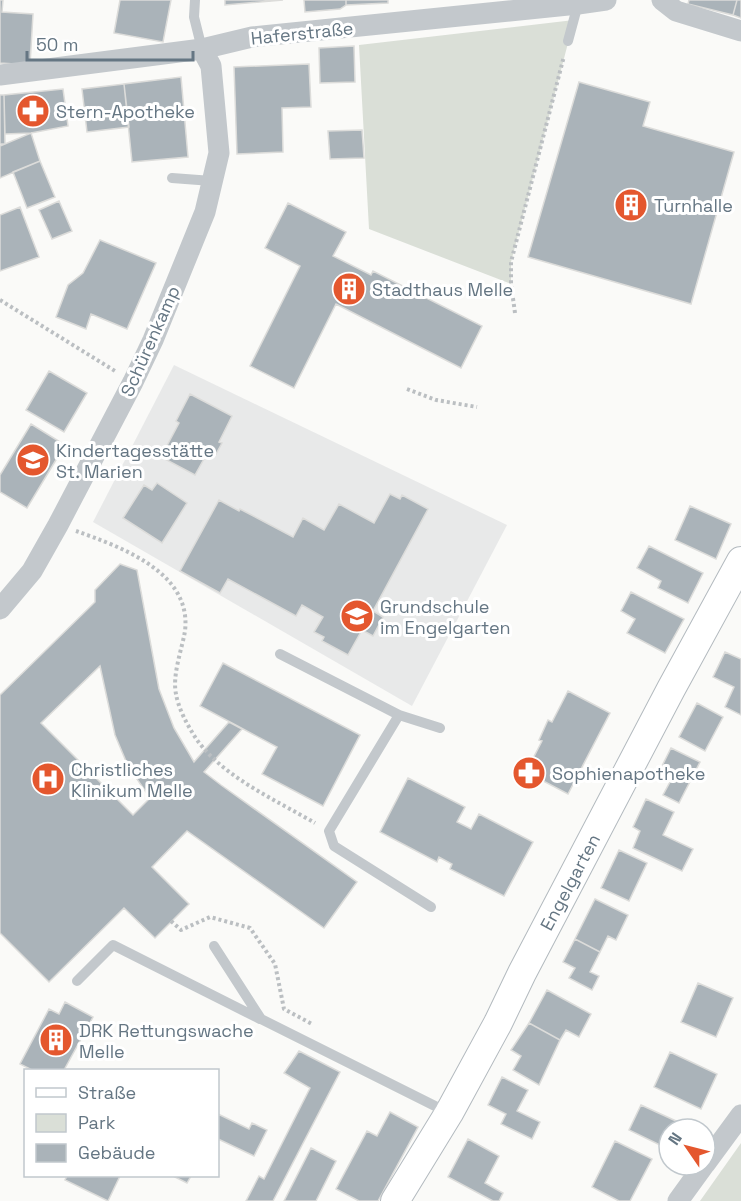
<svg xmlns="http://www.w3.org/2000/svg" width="741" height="1201" viewBox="0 0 741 1201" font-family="'Space Grotesk',sans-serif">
<rect width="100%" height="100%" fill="#fafaf8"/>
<path fill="#e8e9e9" d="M174,365L507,525L412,706L93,522Z"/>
<path fill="#dadfd7" d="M574,20L511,262V284L369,229L359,45Z
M741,1143V1201H700Z"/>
<path fill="#aab3b9" stroke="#dcdcda" stroke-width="1.5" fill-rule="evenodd" d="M0,0H3L2,12L33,14L30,65L0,63Z
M120,0H171L163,42L114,33Z
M225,0H283L225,5Z
M304,0H346V5L340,9L305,12Z
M346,0H388V3L346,5Z
M689,0H737L733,15L688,4Z
M737,0H741V18L733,15Z
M354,46L355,82L320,83L319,48Z
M309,64L311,107L282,108L283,152L237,154L234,67Z
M181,77L188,157L132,162L124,84Z
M579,82L650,102L643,126L734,152L691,304L528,257Z
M124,84L129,127L87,132L82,89Z
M63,89L68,126L31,133L5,134L4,95Z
M0,95H4L5,144H0Z
M362,130L364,158L330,159L328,131Z
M31,133L40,161L0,178V146Z
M40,161L55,197L27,208L13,172Z
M59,201L72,231L52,239L39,210Z
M288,203L346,232L333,256L371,275L373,271L482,326L461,368L336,304L294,388L250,366L300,266L265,248Z
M20,207L39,257L0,271V215Z
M100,240L156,263L127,329L91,314L86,329L56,317L68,285L83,273Z
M49,371L87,393L64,432L26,410Z
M190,394L232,416L219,442L222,443L216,454L209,450L195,475L161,457L179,423L176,421Z
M31,424L65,445L27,508L0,492V475Z
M157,483L187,503L162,543L123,518L144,485L152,490Z
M390,494L400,499L402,495L428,509L373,611L383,617L373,636L362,630L348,655L322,641L324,637L314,632L323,617L302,605L296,616L228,579L220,593L180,571L219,500L239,511L240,509L293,537L303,518L324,530L339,504L374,523Z
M690,506L731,524L716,559L675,540Z
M649,546L703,573L688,603L658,588L661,581L637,568Z
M120,564L137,570L159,689L174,728L194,762L229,722L242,729L204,772L221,785L357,882L324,928L187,831L152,867L189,904L155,938L124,908L49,982L0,933V695L95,602V590ZM100,666L115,735L128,766L150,798L133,815L41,723Z
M631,592L684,619L665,653L627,633L635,619L621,611Z
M725,652L741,659V715L725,707L734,687L713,677Z
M223,663L360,735L323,806L262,774L277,747L200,706Z
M568,691L610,713L568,794L526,772L542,741L539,740L548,720L552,722Z
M697,703L723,717L705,751L679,737Z
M671,748L700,762L679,803L663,795L671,780L658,774Z
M408,778L465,807L457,822L471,829L479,814L533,842L504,896L450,869L452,864L439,857L437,862L380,832Z
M646,799L674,812L663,835L693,849L682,871L633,848L640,831L633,827Z
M619,850L647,863L629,901L601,888Z
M595,899L628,915L616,940L608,936L600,952L575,939Z
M575,939L600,952L590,972L599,976L592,990L569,978L575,968L563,962Z
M698,983L733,998L716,1037L681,1022Z
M547,990L591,1014L579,1037L566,1030L560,1040L529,1023Z
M65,1002L93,1017L64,1070H32L20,1064L49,1009L59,1014Z
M529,1023L560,1040L539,1085L513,1070L521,1056L511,1050Z
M299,1051L340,1072L273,1201H246L259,1176L264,1179L310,1088L284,1073Z
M670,1052L717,1074L701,1109L654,1087Z
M502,1077L528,1090L517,1111L540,1122L532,1139L501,1124L506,1114L488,1105Z
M641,1105L676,1121L673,1129H669V1137L664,1147L629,1130Z
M390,1112L418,1127L378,1201H359L336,1189L367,1131L377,1136Z
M218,1114L249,1129L252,1123L267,1130L254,1156L218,1139Z
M468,1139L499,1156L485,1183L503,1193L499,1201H493L448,1177Z
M615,1141L652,1159L630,1201H619L592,1187Z
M311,1148L336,1161L316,1201H284Z
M67,1176H120L108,1201L65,1180Z
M173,1176H191L187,1183Z"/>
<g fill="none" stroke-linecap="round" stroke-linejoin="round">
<g stroke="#b3babf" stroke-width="30">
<path id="secondary" d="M395,1201L449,1113L498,1023L522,973L671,689L741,561"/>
</g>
<path stroke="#bbbfc2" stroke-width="4" stroke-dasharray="3 3" stroke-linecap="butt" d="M0,300L115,371
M515,313L511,284V262L564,56
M407,389L436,400L477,407
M76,531C121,547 192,572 185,631C182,649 172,675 176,694C178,706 185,721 192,732C216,774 274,799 315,823
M171,921L181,930L210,917L250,928L275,964L284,1009L312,1024"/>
<path stroke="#c3c8cc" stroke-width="10" d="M195,0L194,17L202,49
M568,41L578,4
M172,178L212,181
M280,654L399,715L440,728
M399,715L329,831L334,846L431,907
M214,946L261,1019L449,1113
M77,981L113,945L260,1019"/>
<path stroke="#c3c8cc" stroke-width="21" d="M662,0L676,11L741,31
M0,75L202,49L252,37L578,4L606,0
M0,609L32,571L58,525L133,382L153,340L205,212L219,153L211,66L202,49
M705,1164L741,1115
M678,1201L704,1165"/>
<use href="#secondary" stroke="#fff" stroke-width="28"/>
</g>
<defs>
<g id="pharmacy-disc" transform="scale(1.725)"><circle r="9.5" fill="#e4572e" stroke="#fff"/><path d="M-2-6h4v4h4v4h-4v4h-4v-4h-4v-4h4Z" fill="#fff"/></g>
<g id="building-disc" transform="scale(1.725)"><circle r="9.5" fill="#e4572e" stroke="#fff"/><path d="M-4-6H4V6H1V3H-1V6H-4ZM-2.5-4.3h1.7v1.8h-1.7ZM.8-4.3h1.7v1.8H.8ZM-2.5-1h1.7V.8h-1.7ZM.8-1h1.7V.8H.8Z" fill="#fff"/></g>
<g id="school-disc" transform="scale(1.725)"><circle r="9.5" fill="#e4572e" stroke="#fff"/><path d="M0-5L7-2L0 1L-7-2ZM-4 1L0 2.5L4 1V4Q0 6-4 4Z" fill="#fff"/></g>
<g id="hospital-disc" transform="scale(1.725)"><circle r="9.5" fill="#e4572e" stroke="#fff"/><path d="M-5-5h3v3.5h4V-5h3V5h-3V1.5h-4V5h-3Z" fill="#fff"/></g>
</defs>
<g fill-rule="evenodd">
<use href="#pharmacy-disc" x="33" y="111"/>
<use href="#building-disc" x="631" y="205"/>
<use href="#building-disc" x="349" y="289"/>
<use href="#school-disc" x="33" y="460"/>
<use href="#school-disc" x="357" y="616"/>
<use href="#pharmacy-disc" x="529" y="773"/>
<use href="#hospital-disc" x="48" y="779"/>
<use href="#building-disc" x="56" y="1040"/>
</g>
<g text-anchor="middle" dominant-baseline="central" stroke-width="6" stroke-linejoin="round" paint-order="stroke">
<g font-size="18" fill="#657683" stroke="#fff">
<text transform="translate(302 33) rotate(-6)">Haferstraße</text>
<text transform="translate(150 341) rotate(-66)">Schürenkamp</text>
<text transform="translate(570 882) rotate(-62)">Engelgarten</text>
</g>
<g font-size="18" fill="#657683" stroke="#fff" text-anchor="start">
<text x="56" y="111">Stern-Apotheke</text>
<text x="654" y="205">Turnhalle</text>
<text x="372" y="289">Stadthaus Melle</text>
<text x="56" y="450">Kindertagesstätte<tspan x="56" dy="21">St. Marien</tspan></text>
<text x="380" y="606">Grundschule<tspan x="380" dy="21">im Engelgarten</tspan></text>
<text x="71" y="769">Christliches<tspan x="71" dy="21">Klinikum Melle</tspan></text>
<text x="552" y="773">Sophienapotheke</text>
<text x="79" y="1030">DRK Rettungswache<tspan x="79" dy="21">Melle</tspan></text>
</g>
</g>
<rect x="24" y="1069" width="195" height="108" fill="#ffffff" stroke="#c1c8cd" stroke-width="1.5"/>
<rect x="36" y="1088" width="30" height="9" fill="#ffffff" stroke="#c1c8cd" stroke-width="1.5"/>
<text x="78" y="1099" font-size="18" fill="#657683">Straße</text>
<rect x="36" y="1114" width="30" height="18" fill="#dadfd7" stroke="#c1c8cd" stroke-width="1.5"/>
<text x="78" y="1129" font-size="18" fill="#657683">Park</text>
<rect x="36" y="1144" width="30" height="18" fill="#aab3b9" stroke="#c1c8cd" stroke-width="1.5"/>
<text x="78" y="1159" font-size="18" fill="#657683">Gebäude</text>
<g transform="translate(687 1147) rotate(305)"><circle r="28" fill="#ffffff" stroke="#c1c8cd" stroke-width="1.5"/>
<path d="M0-4.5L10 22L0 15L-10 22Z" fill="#e4572e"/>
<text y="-9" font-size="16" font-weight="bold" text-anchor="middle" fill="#657683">N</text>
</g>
<path d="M27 51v9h166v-9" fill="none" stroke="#657683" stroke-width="3"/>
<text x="36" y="51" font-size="18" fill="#657683" stroke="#ffffff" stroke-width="4.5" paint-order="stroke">50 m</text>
</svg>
